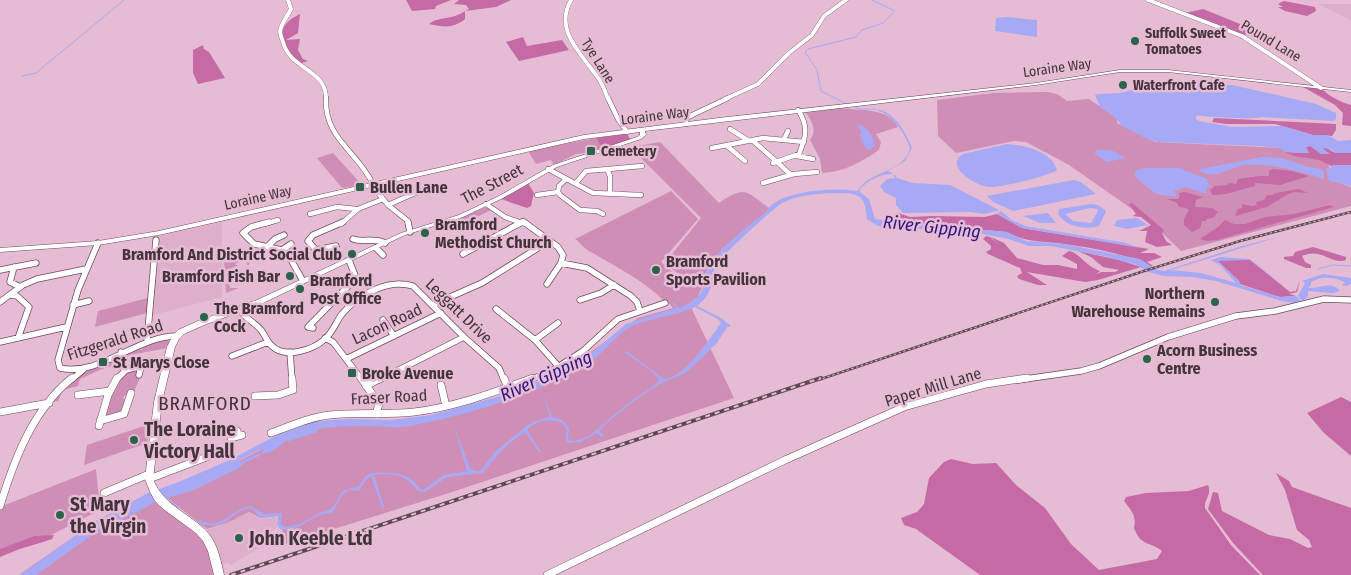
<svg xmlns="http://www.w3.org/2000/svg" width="1351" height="575" viewBox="0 0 1351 575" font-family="'Fira Sans Condensed',sans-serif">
<rect width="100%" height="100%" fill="#e5bcd4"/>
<path fill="#deaeca" d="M1319,4H1351V20L1336,13Z
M222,222V297L153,315L160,236Z
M249,513L260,519L276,517L277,528L266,533L270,542L230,565L228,562L221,566L206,531Z"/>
<path fill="#cf8eb6" d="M1048,92L1057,94L1067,101L1089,99L1117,118V123L1155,142L1280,148L1286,152L1307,155L1328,164L1334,181L1351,187V206L1181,251L1152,223L1069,165L1026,142L1014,141L956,153L938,136L937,100L993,93Z
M841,108C861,111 887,107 898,127L876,134L881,142L879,150C861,162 844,172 822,173L820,159L810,140C818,130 811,120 805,111Z
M596,138L602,146L586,153L576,154L554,165L551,160L536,164L528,151Z
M660,142L719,203C747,184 745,192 771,209L722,249L710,269L706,284H699L703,286L697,298L689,303L734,398L449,493L286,544L278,516L260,518L249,512L229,522L207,529L167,498L274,443L333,424L402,423L473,407L556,377L638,318L673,308L668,302L657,306L655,303L663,300C643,280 616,267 591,252C583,248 580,242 575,239L671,191L698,219L661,262L681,279L690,281L664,264L701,218L632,149L637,146Z
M333,153L362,185L342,188L317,158Z
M487,207L491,210L477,217L476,220L479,223L462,229L445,227L458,228L460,224H444Z
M265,248L269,249L259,252L270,251L260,257L257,256L256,253L249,255V265H247L246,260L236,263V265H239L229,269V274L238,272L237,279L247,277V271L252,270L249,273V278L226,281V283H229L230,288H239L226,293L224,258Z
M148,298L147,313L95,327L98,311Z
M166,337L171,339V344L170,340L167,338L170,344L165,346L168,348L124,356L127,351L142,344L140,350L143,349V345Z
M119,358L117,365L102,369L80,379L78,386L63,390L58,401L52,402L62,390L79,378L63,388C79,371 98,364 119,358Z
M134,369L138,370L136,378H140L134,391L124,396L123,399H126L124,411L105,417C106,399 118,377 134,369Z
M150,424L147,443L84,465L87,445Z
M96,469L100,510L41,540L0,557V507Z
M151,495L208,542L219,575H19L99,519Z"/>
<path fill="#c56aa5" d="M406,0H451L436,6L435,9L412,11Z
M459,0H511L496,7L465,11L469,9L466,5L454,4Z
M1284,1L1315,7L1316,11L1307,16L1285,11L1278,7H1283L1278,4Z
M1203,9L1260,32L1243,35L1185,13Z
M465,11V19C453,29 443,27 429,24C439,16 453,20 465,11Z
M300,14L298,33L286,40L300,39L298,50L303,59L308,61L299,64C292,60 291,55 287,48C279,30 282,23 300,14Z
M523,37L527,46L562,40L569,50L519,61L506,42Z
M203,45L204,49L209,52L225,78L198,84L193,73V50Z
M1303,87L1324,89L1323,90C1331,97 1340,102 1351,105V126L1342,125L1343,113L1335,105Z
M1214,118L1336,124V130L1332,136L1313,135L1275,124H1226L1212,122Z
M627,134L631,140L593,150L601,146L596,138Z
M1310,146L1329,154L1322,148H1327L1333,152L1351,153V165L1331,166L1319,160L1294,156L1285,152L1309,153L1306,147Z
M1273,169L1292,171L1309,176L1280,185L1255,183V186C1242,189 1226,196 1212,195L1210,190L1215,186L1227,185L1229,183L1236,184L1238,179L1260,176H1269V171Z
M528,183L534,193L531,206L527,208L501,199Z
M1299,189L1308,193L1294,192L1288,194L1267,207L1235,216L1238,209L1242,208V204L1252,206L1257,205L1256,202L1264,200L1267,195H1273L1275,193Z
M1184,192L1203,197L1196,200L1195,207L1212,208L1218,212L1213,218L1206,219V221H1202L1200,228L1192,232L1184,225V219L1189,210L1186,208L1179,207L1177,203L1167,199H1178L1180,196L1179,193Z
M1132,203L1164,230L1162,233L1166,241L1172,245L1157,247L1145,242L1147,231H1139L1151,225L1141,217L1133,216L1136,214L1129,204Z
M1330,205L1334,207L1217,240L1206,241L1200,239L1218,227L1225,220L1234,224H1245L1265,217L1294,214Z
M898,213L910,217L932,216L985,217L997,214L1022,228L1149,249L1140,253H1154L1162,257L1147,262L1153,266L1150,267C1124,253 1093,248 1064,244C1043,241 1026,243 1007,232L887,221L891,216Z
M986,236L990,237L1000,246L991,237L1004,243L1017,258L1043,265H1058L1077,269V264L1062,256L1069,251C1080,253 1085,266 1100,271L1096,274L1102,272H1115L1119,270L1103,267L1091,257L1078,251L1119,260L1141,267L1098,280L1085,282L1027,272L1047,285H1038L1019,279L1017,276L1022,273L1020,268L988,254L986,252L991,249V246L983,239Z
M1313,247L1346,257V260C1330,265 1322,247 1302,256L1305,262L1311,265V268H1306L1284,259V257L1293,256L1295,252Z
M1217,260H1250L1290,292L1296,291L1300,280L1297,292L1289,294L1296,296L1280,297L1240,284L1239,281Z
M1341,397L1351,402V456L1324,433L1307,413Z
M951,459L973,464L996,463L1016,485L1045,508L1071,544L1099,570L1157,559L1162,551C1150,541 1141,547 1134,528C1137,516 1131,510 1124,501L1126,497L1146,493L1189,491L1208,485C1212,495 1204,499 1205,508L1231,545L1260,575H980L916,529L904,525L901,518L917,512L924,504L929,478L944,462Z
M1276,473L1289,481L1292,487L1351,508V575H1263L1233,543L1208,509L1213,492L1218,493L1222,511L1269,535L1290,539L1308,548L1312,547L1309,540L1297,530L1285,490Z
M54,535L52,539C35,545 16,549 0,557V549L35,536Z"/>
<path fill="#a7a9f5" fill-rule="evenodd" d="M1007,17L1037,20V37L995,31L996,18Z
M1163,81L1177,84L1195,83L1217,89L1225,85H1232L1316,104L1336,113V119L1334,121L1262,117C1247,120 1229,117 1213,117C1207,117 1202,115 1196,116V119L1199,121L1232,127L1282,126L1313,135H1328L1338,141L1351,140V153H1335L1330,149L1322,148L1330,154H1321L1310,146L1306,147L1309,153L1285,152L1279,148L1259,146L1158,142L1147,139L1122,126L1114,116L1100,107L1095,95L1098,94L1120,93L1135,89L1136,86Z
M876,109C895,112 905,131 912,148L905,161L888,171L893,174C882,173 868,180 860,189V192L869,199L875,219L893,222L1007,232L1026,241L1064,244L1140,259L1155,269L1164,271L1239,247L1281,236L1171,270L1201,273L1236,283L1220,265L1211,260L1221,257L1250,259L1290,291L1250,260L1218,261L1239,281L1240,285L1280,297L1296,296L1301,301L1296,303L1282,301L1216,281L1192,277L1164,276L1148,272L1137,265L1108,257L1051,246H1029L1009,239L977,233L878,226L867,219C865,199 863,194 843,193C824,193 799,194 782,203C774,208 723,254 718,263C707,281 718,289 697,306L721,318L731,326L730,327H727L717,343L687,372L660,384L634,401L603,426L599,431L604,436L602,437L597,433L580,442L568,443L565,438L567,430L563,424C551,417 536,420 527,430L541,452H539L525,432C506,444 497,455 483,473L447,477L425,492L418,491C406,475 393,472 374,475L384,507L382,508L371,476L366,480L359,491L349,490L342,495L333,512C328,514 322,514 317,516C305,522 296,532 280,529L277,525L278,516L260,518L254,510L249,508C225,515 227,532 198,523L200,520C222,532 231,508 251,506L264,514L282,513L281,524L285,527L300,524L319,513L331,509C345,494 334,491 358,487L366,476L371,473C390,472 409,471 420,489L423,490L444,475L467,471L454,426L470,468L475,471H480L496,451L528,425L535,421L550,417L543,395L552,417L562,420L569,428L568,440L575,441L589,436L631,401L650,389L660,380L651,371L624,352L626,351L664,379C685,378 709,339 721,323L718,319L695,307C674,317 647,317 627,329C613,338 604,353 590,362C542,393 460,418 404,427C392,428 381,426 370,426C355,426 339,426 324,428C313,429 300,431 291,437C281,444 275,452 263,454L262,452L264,449H262L239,460L240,462L260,453L261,455L243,464L239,468L194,490L167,498L168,500L179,507L177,509L160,499L145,508L102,528L36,575H20L95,522L146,494L181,481L232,459L283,432L304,424L331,420L350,419L392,420L431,415L504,395L539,381L587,357L626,324L669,310L677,308L672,303H674L679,308C718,291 694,281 714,258C730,240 750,225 769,209L741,192L769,208C782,190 838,187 858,191C867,171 905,173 910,148C903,130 894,117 876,109Z
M860,125C869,129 873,136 875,146L869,150L865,147L860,135L862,132L857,126Z
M1007,144C1024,145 1052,151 1057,170C1049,176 1000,188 989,187C976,186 943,166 963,154Z
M1096,150H1111L1126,158L1107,162L1095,154Z
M1262,157C1282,157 1287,159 1305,166C1312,168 1320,167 1324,172V179C1299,171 1271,163 1244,165C1228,167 1217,181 1200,171V169Z
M1332,165H1351V186L1329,181L1326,168L1330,169Z
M1143,168H1179L1205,178L1208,180L1207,182L1211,186L1206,188L1207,193L1206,194L1186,187L1174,191L1177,197L1156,194L1135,177V171Z
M893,175H895L897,178L913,183L950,185L999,210L985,214L969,212L903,213L896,205V198L884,192L880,186L887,179L895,178Z
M1074,180L1081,182L1096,194L1013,211L993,202L987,196Z
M1091,204L1098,205L1106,211L1099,226C1084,230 1067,227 1058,214L1059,209ZM1090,208L1097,209L1098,211L1091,223L1073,221L1065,214Z
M1001,211L1012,220L1025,226L1126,243L1140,248L1022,228L997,214Z
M1048,213L1056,223H1040L1023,216Z
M1137,218L1148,225L1127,229L1114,226L1117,220Z
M1323,274L1351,278V284L1346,286L1342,285L1345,282C1333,277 1322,276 1311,282V285L1308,288C1320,289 1331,280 1340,291L1333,293L1308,291V296L1303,301L1298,296L1305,283L1302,281Z"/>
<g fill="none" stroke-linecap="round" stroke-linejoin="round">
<path stroke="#a7a9f5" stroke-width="1" d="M22,76L36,73L124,0
M847,104L821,91L817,70L805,52L808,49L856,37L862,30L883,23L895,11L872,0
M853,106L860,109H876
M1318,269L1333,265L1351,266"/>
<path fill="#a7a9f5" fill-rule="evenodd" d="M314,425L317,426L319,429L317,432L289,441L286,440L284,437L286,434Z"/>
<g stroke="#6d4a5f" stroke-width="4.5">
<path id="minor-far3" d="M288,0L291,9C288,15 281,24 280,31C280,34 282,39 283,42C290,70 327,69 326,99
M571,0C554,30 580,52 596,75C602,82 605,91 608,99
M1148,0L1242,36L1321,88
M725,99L758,84L789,53L812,35L824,16L846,0"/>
</g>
<g stroke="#6d4a5f" stroke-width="5.5">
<path id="minor-far2" d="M326,98C324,138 357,151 373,184
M608,98L618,119L627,132
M686,124V118L728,98
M730,129L749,141
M784,139L788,131
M752,140L777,162
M727,146L745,161
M712,148L763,138L804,142
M797,156L813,159
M777,162L791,175
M773,163L799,154C806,137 809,126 798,110
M548,169L593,193L641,195
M607,169L610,176V193
M565,180L559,186L558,192L560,195L580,210L597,211L603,214
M576,183L586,171L642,166
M763,183L794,174L817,172
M379,194L388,205L408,221V224
M537,195L558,192
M486,204L505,217L525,224
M388,205L415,193L442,188
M310,214L337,207L356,209
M264,224L278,220
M341,224L358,209L383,199
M520,224L523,222"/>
</g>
<g stroke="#6d4a5f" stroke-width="7">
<path id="minor-far1" d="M269,222L251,227L243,233L254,244L286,251L303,281
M408,222L410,232
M524,222L558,247L563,255L561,263L587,268L631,296L637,302L640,311
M353,239C364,243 374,237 385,243
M98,243L78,290L58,360L60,368C99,377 137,336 177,336
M336,246L316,250L308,241L313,235L343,222
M267,247L275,239L284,235
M376,248L383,255
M282,250L291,244
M463,254L522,222
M14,267L10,282L20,287
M0,270L36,263
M547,284L561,263
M11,295L17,296L29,307L18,338
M580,300L601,293L614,285
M0,302L23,285L37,279L86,269
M73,305L89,301
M432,305L482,283L549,241
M240,309C245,320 254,321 261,330C265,335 267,342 272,346C285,359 313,350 325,339C333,332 336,322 342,314C358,295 388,278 413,286L464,337L499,368L504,380
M496,309L535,340L559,367
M383,320L394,336
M313,328L308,327L356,278L349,260
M325,338L333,342L362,380
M535,340L558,323
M147,341L156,240
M0,342L66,327
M121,352L124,370
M290,352L292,380
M232,356L268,342
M346,359L441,313
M139,375L142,363
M71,380L83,370
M116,380L126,370L142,366
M379,380L464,337
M529,380L550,372L583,351L618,319L665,303
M1018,380L1081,371L1099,366L1168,337L1236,316L1275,311L1324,299L1351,300"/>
</g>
<g stroke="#6d4a5f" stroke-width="8">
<path id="minor" d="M361,378L379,404L376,414
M504,378L508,388
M441,385L446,406
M366,386L381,378
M78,395L110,391
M255,396L278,395L293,390L292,378
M0,412L49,403
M100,421L124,414L131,393
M99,426L108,395L117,378
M271,433C290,426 310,417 330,415C358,412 386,415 414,412C455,407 495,392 533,378
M234,437L242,435
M149,479L225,450L237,431
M104,493L149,474
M0,506C14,460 33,409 72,378
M547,575L785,460L904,407L986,384L1027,378"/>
</g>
<g stroke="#6d4a5f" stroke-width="1">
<path id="major" d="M1120,70H1168L1351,90V92L1168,72H1120L1036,85L645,131L646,135L641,139L557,167L503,198L463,217L405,235L261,304L204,325L184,334L179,339L175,347L162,402L153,479C164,507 191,513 209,534C218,546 221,561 224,575H214L208,551L203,541L196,533L162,508L155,501L150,492L145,479L154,402L167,347L173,335L178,330L198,321L257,300L401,233L459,215L499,196L553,165L637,137L640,135V132L584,139L159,235L98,245L0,252V248L98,241L159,231L584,135L727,117L1036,83Z"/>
</g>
<use href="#minor-far3" stroke="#fff" stroke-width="4"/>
<use href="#minor-far2" stroke="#fff" stroke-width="4.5"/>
<use href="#minor-far1" stroke="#fff" stroke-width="5.5"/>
<use href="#minor" stroke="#fff" stroke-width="7"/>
<use href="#major" fill="#fff" fill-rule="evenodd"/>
<g stroke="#5d4955" stroke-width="2.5">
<path id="rail-far1" d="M818,380L1144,271L1240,241L1351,212"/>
</g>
<g stroke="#5d4955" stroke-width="4">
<path id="rail" d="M231,575L821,378"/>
</g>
<use href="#rail-far1" stroke="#e5bcd4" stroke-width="1" stroke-dasharray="2.5" stroke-linecap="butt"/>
<use href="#rail" stroke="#e5bcd4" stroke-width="2" stroke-dasharray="5" stroke-linecap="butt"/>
</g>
<g fill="#2b624a" stroke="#e5bcd4" stroke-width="2">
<circle cx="1135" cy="41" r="5"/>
<circle cx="1123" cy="85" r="5"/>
<rect x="586" y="146" width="10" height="10" rx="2.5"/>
<rect x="355" y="182" width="10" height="10" rx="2.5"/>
<circle cx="425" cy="233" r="5"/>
<circle cx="352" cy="254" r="5"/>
<circle cx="656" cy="270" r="5"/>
<circle cx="290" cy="276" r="5"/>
<circle cx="300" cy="289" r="5"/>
<circle cx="1215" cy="302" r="5"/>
<circle cx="204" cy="317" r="5"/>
<circle cx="1147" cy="359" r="5"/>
<rect x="98" y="357" width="10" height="10" rx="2.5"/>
<rect x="347" y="368" width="10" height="10" rx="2.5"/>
<circle cx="134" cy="440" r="5"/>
<circle cx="60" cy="515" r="5"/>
<circle cx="239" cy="538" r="5"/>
</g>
<g text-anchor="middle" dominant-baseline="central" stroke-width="5" stroke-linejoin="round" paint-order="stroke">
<g font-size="14" font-weight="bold" fill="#43333c" stroke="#e5bcd4" text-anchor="start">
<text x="1145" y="33">Suffolk Sweet<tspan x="1145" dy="16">Tomatoes</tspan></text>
<text x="1133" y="85">Waterfront Cafe</text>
<text x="601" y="151">Cemetery</text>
</g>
<g font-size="14" fill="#43333c" stroke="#e5bcd4">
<text transform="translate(1271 41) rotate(31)">Pound Lane</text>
<text transform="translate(598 61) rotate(58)">Tye Lane</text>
<text transform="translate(1057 68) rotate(-8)">Loraine Way</text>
<text transform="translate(655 116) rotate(-7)">Loraine Way</text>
<text transform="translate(258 198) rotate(-13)">Loraine Way</text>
</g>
<g font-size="16" fill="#43333c" stroke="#e5bcd4">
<text transform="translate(492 184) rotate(-28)">The Street</text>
<text transform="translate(459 311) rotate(44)">Leggatt Drive</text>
<text transform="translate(387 324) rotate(-25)">Lacon Road</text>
<text transform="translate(115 340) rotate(-18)">Fitzgerald Road</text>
<text transform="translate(933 387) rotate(-17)">Paper Mill Lane</text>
<text transform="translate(389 397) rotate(-3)">Fraser Road</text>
</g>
<g font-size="16" font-weight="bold" fill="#43333c" stroke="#e5bcd4" text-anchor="start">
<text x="370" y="187">Bullen Lane</text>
<text x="435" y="224">Bramford<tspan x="435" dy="18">Methodist Church</tspan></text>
<text x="342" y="254" text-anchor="end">Bramford And District Social Club</text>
<text x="666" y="261">Bramford<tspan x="666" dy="18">Sports Pavilion</tspan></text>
<text x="280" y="276" text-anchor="end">Bramford Fish Bar</text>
<text x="310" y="280">Bramford<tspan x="310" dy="18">Post Office</tspan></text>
<text x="1205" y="293" text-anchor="end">Northern<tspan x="1205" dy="18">Warehouse Remains</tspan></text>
<text x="214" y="308">The Bramford<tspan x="214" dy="18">Cock</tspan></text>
<text x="1157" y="350">Acorn Business<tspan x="1157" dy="18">Centre</tspan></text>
<text x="113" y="362">St Marys Close</text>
<text x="362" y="373">Broke Avenue</text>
</g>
<g font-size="18" font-style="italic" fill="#2e1582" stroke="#e5bcd4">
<text transform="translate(932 227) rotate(6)">River Gipping</text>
<text transform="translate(546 376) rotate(-24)">River Gipping</text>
</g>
<g font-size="19" letter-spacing="1" fill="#43333c" stroke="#e5bcd4">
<text x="205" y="403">BRAMFORD</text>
</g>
<g font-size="19" font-weight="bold" fill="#43333c" stroke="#e5bcd4" text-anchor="start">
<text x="144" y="429">The Loraine<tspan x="144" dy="22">Victory Hall</tspan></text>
<text x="70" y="504">St Mary<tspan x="70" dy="22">the Virgin</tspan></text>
<text x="249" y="538">John Keeble Ltd</text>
</g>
</g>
</svg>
